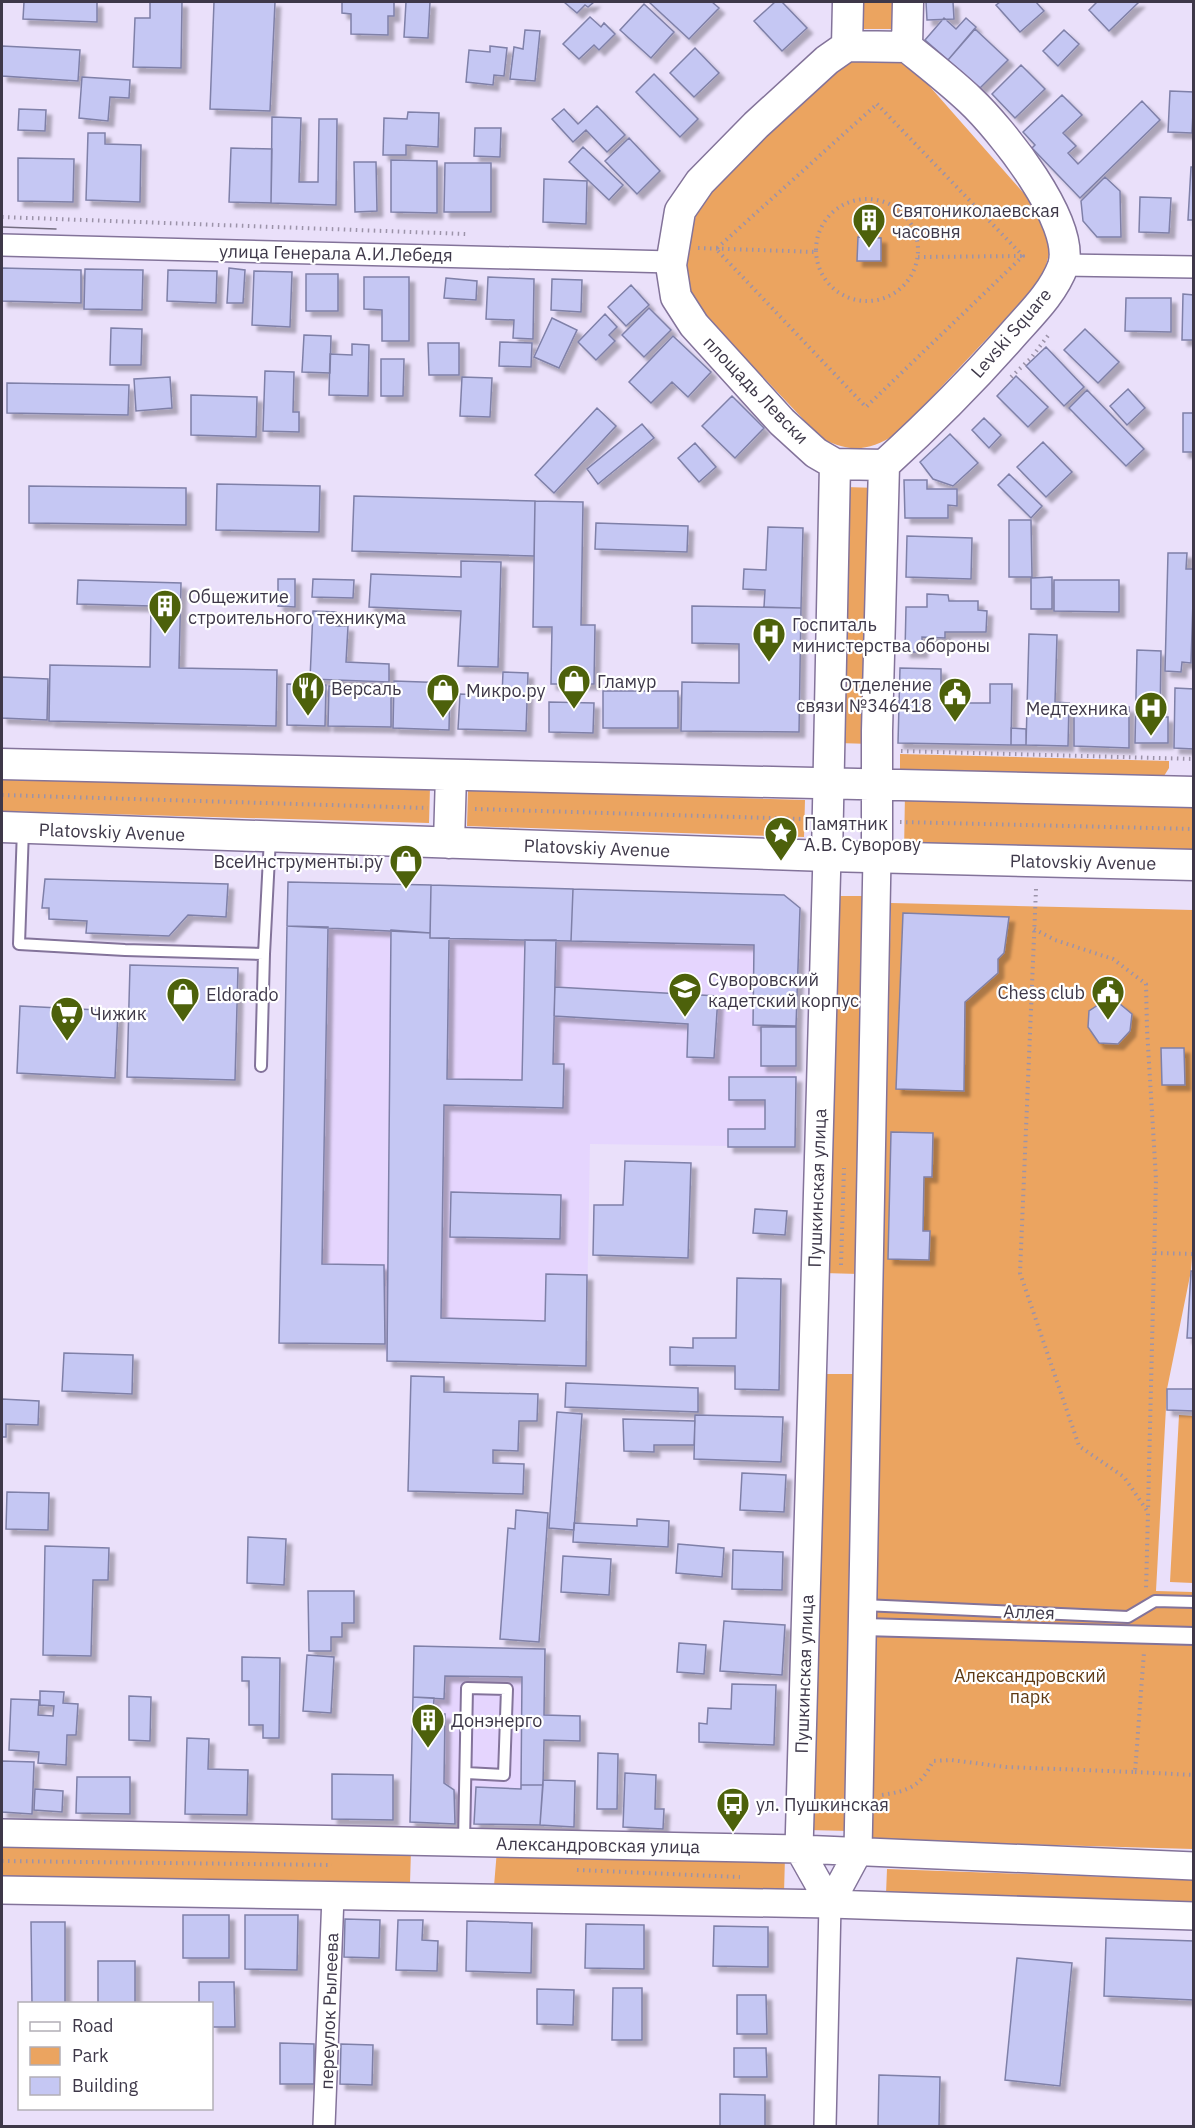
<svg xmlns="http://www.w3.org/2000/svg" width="1195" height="2128" viewBox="0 0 1195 2128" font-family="'IBM Plex Sans',sans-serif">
<defs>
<filter id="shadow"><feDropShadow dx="5.5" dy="5.5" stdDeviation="1.5" flood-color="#0004"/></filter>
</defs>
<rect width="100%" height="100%" fill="#eae0fa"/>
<path fill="#e5d5fe" d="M288,882L784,895L800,908L796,1027L795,1147L590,1144L586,1366L387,1361L384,1344L279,1343Z
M414,1646L545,1649L544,1714L580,1716V1741L544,1740L540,1825L410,1822Z"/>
<path fill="#eba460" d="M861,2H896L895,29H860Z
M855,58L901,60L917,72L1028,198L1053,239L1042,280L897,434C867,451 854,453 822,439L688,298L684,283L691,234L698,208L719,181L841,64Z
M845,487L878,488L871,744L838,743Z
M900,754L1169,761V768L1164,776L900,770Z
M2,774L430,787L429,823L2,811Z
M468,790L805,800L804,837L467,826Z
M905,793L1193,799V858L904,852Z
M835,896H866L859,1274L823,1273Z
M891,903L1193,910V1243L1191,1271L1167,1389L1156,1591L1193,1592V1849L869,1840Z
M822,1374H854L848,1831L808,1830Z
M1179,1415L1193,1416V1583L1170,1582Z
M2,1844L411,1850L410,1883L2,1877Z
M497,1850L785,1857L784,1893L494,1886Z
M887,1869L1194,1880L1193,1903L886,1894Z"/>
<path fill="#c5c7f3" stroke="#7f80a8" stroke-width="1.5" filter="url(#shadow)" d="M24,2H97V22L23,19Z
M150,2H182L181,68L133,67L135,18H150Z
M214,2H275L270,111L210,109Z
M342,2H394V16H388V35L351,34V14L342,13Z
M406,2H430L428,38L404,37Z
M564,2H594L588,7L585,5L577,13Z
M649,2H712L719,8L689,39Z
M775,2H782L807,28L782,51L754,21Z
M926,2H953L954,19L927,20Z
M1000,2H1036L1044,11L1020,32L996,5Z
M1097,2H1139L1109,31L1089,10Z
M644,4L674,32L651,58L620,30Z
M590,17L601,27L604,23L615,34L599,50L594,45L579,59L563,44Z
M944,18L956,29L966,18L976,27L948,60L925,40Z
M975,29L1008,60L980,88L948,60Z
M525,30L540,31L535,81L510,79L514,47L523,49Z
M1064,30L1079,44L1058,66L1043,51Z
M2,46L80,50L78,81L2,76Z
M490,46L507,48L504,76L494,75L493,85L466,82L469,50L490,52Z
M695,48L719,73L694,97L670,73Z
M1021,65L1045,89L1015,118L992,94Z
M654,74L698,119L680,137L636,92Z
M82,77L130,80L129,98L110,97L108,121L79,118Z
M1170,91L1194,92L1192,133L1168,132Z
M1062,95L1082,115L1063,133L1076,146L1068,153L1078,164L1142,101L1160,120L1080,198L1032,148L1035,145L1023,132Z
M597,106L625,135L607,152L586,130L573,142L552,119L564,109L578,124Z
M19,109L46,110L45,131L18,130Z
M408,112L439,113L438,147L406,145V155H383L384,118L407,119Z
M272,117L301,118L299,182H318L319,119H337L336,205L271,203Z
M475,128H501L500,157L474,156Z
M88,133H105V144L141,145L140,202L86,200Z
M629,138L660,171L637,194L605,161Z
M583,147L623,185L609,200L569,162Z
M231,148L272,149L271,203L229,202Z
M18,158L74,159L73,202L18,201Z
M391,160L437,161V213L391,212Z
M354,162H376L377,211L355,212Z
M445,163H491V212H444Z
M1191,167H1194V220H1188Z
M1105,177L1120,191L1121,237H1097L1083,221L1081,201Z
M544,179L587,181L586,224L543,222Z
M1140,197L1171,198L1169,233L1139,232Z
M858,237L881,238V261H857Z
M2,268L81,270V303L2,301Z
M229,268L245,270L243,303H227Z
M85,269L143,270L142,310L84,309Z
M168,270L217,271L216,303L167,301Z
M254,271L292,272L290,327L252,325Z
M306,274H338V311H306Z
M364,277H409V341H382V310L364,309Z
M488,277L534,279L533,339L513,338L514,320L486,319Z
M446,278L477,281L476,300L444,298Z
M552,279L582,280L581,312L551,310Z
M631,285L649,305L626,326L608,307Z
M1183,294L1194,295V340H1182Z
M1126,298H1171V332L1125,331Z
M649,308L671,330L644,357L622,335Z
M605,314L617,327L609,335L615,341L596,360L578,342Z
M552,318L577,330L559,368L534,357Z
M111,328L142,329L141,365H110Z
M1085,329L1119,362L1098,383L1064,350Z
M304,335L331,336L330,373L302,372Z
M673,336L711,372L688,397L672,382L651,403L629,382Z
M500,342L532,343L531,367L499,366Z
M428,343H459V375H429Z
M352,344L369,345L368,396L329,395L330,354L352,355Z
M1046,347L1084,387L1064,406L1026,366Z
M381,359H404L403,396H381Z
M265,371L294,372L293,412H299V432L263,431Z
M1016,376L1048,407L1028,427L997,396Z
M170,377L172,408L136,411L134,379Z
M462,377L492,378L490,417L460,416Z
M7,383L129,385L128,415L7,413Z
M1128,389L1145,408L1127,425L1110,406Z
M1087,390L1144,449L1126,466L1069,408Z
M191,395L257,397L256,437L191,435Z
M732,396L764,428L735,458L702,426Z
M597,408L616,426L554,493L535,475Z
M1183,413H1194V452H1183Z
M984,418L1001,435L989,448L972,430Z
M642,424L654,438L598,484L587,469Z
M950,434L978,463L953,486L933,479L920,462Z
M1043,442L1072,472L1046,497L1017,467Z
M695,443L716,467L699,482L678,458Z
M1009,474L1042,506L1031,518L998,485Z
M904,480H927V489H957V506L948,505V518H905Z
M217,484L320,486L319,532L216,530Z
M29,486L186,488V525L29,523Z
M354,496L535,501L534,556L352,551Z
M535,501L583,502L581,625H595L594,684H551L552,627H533Z
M1009,520H1031L1032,577H1009Z
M596,523L688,526L687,552L595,549Z
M768,527L803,528L801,608L764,607L765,590L743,589L744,569L766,570Z
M907,536L972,538L971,579L906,577Z
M1168,553H1187L1186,569H1194L1191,663L1182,662L1181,672L1165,671Z
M461,561L501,562L498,667L458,666L461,611L369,607L371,574L461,577Z
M1052,577V609H1031V578Z
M278,579H295V607L278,606Z
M313,579L354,580L353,598L312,597Z
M78,580L181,583L179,668L277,670L276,726L49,721L50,665L150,667L151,606L77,604Z
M1054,580H1119V612L1054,611Z
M927,594L948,595L949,601H978V610L987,611L986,632H945V638L922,637V652H905L906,607H927Z
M692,606L801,608L799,732L681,731L682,682L739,683V644L692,643Z
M313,611L336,612V626H348L346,662L389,664V682L310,679Z
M1029,634L1057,635L1055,702L1069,703L1068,746L1026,745Z
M1137,650L1161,651L1160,717H1168V743H1135Z
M900,668L941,669V703H990V684H1012L1011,745L898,743Z
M503,672L528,673L526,731L458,729L460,694L502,696Z
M2,677L48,679L47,720L2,718Z
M394,681L450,683L449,730L393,728Z
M287,684L326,685L325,726L287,725Z
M329,686L391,687V727L328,726Z
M1175,688L1194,689V749L1174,748Z
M603,691H678V728H603Z
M549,702L594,703L593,733L549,732Z
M1074,706L1129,707V748L1074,746Z
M1011,728L1026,729V745H1011Z
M45,879L228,884L226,917L188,915L169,936L86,933L87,921L49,919V908H42Z
M288,882L431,885L430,933L287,926Z
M431,885L573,889L571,941L430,938Z
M573,889L784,895L800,908L796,1026L753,1025L754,945L571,941Z
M903,913L1009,917L1004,953L998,959V973L965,1002L964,1091L896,1089Z
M287,926L328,927L322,1264L384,1265L385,1344L279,1343Z
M391,930L430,933V938H449L447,1079L522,1080L525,940H556L553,1064H564L563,1108L444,1105L441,1318L545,1321L546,1274L587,1275L586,1366L387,1361Z
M130,965L238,968L235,1080L127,1077Z
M555,987L718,996L714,1058L687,1057L688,1024L554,1016Z
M1104,1001L1120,1004L1132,1014L1130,1031L1118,1044L1099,1043L1088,1027L1089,1011Z
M20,1006L118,1011L115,1078L17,1073Z
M761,1027H796V1066H761Z
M1161,1048H1184L1185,1085H1162Z
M729,1077H796L795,1147H728V1129H765V1100H729Z
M891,1132L933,1133L932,1177H924L923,1231H930L929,1260L888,1259Z
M625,1161L691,1163L688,1258L593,1255L594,1205H623Z
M451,1192L561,1195L560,1239L450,1237Z
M755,1209L787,1211L785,1235L753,1233Z
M1191,1271H1194V1338H1187Z
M737,1278L781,1279L779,1390L735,1389V1366L670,1365V1347L693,1348V1338H736Z
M64,1353L133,1355L132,1394L62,1391Z
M411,1376L444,1377V1392L538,1394L537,1421H519L518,1451L493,1450V1463L524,1464L523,1494L408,1491Z
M566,1383L698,1388V1412L565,1407Z
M1167,1389H1194V1411L1167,1410Z
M2,1399L39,1401L38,1425L6,1424V1437H2Z
M557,1412L582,1414L574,1530L549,1528Z
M695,1415L783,1417L781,1462L694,1459Z
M623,1419L695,1421L694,1445H654V1452L624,1451Z
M742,1473L786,1475L784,1512L740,1510Z
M7,1492L49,1493L48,1530L6,1529Z
M516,1510L548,1513L539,1642L500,1639L508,1528L515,1529Z
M637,1519L669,1521L668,1547L573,1542L574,1523L637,1526Z
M248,1537L286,1539L284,1585L247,1583Z
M678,1544L724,1548L722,1577L676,1573Z
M45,1546L109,1548L108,1580H93L91,1656L43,1655Z
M733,1550L783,1552L782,1590L732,1589Z
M563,1556L611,1559L609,1595L561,1592Z
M308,1591H354V1623H342V1637H331V1651H309Z
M724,1621L785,1625L782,1675L720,1671Z
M679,1643L706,1645L704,1674L677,1672Z
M414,1646L545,1649L544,1715L580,1716V1741L544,1740L543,1785H521L522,1677L445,1676L444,1699L413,1697Z
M307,1655L334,1657L331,1713L303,1711Z
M242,1657L280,1658L279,1738H263V1725H249V1681H242Z
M732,1684L776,1685L774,1745L699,1742V1723L707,1724L708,1708L731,1709Z
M40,1691L64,1692L63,1703L78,1704L76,1735H67L66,1765L38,1763L39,1752L9,1750L11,1699L39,1700L38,1715L53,1716L54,1706L40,1705Z
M129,1696L151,1697L150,1741L129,1740Z
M413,1697L434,1698L433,1714H445L444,1783L454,1790L455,1824L410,1822Z
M187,1738L209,1739L208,1769L248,1770L247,1815L185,1814Z
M598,1753L618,1754L617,1809H597Z
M2,1761L34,1762L32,1814L2,1812Z
M625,1773L656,1775L655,1809H664L663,1829L623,1827Z
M332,1774L393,1775V1820L332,1819Z
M77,1777H130V1814L76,1813Z
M543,1780L575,1781L574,1827L540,1825Z
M521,1785H543L540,1825L474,1824L476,1787L521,1789Z
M35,1789L63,1791L62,1812L34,1810Z
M183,1915H229V1958H183Z
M245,1915H298L297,1970L245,1969Z
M345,1919L380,1920L379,1958L344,1957Z
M398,1920H423L422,1940L438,1941L437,1971L396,1970Z
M467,1921L532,1923L531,1973L466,1971Z
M31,1922H65V2004H32Z
M586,1924L644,1925V1969L585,1968Z
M714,1926L768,1927V1967L713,1966Z
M1106,1938L1194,1941V2000L1104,1996Z
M1017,1958L1072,1963L1060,2086L1005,2080Z
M98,1961H135V2004H98Z
M199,1982H234L235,2027H212V2004H199Z
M613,1988H642V2040H612Z
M537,1989L574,1990L573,2025L537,2024Z
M737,1995H766L767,2034H737Z
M280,2043L314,2044V2084H280Z
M341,2044L373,2045L372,2085L340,2084Z
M734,2048H766L767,2077H734Z
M879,2075L940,2077L939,2126H878Z
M720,2094L765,2095V2126H720Z"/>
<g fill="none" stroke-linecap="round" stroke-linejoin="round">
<g stroke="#83739a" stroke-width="14">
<path id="service" d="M23,829L19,944L125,950L264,954L270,838
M261,1066L264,954
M863,1605L1128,1617L1155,1601L1194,1602
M464,1842L467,1688L507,1689L504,1775L466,1773"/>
</g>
<g stroke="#83739a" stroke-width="20">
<path id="pedestrian" d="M863,1627L1194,1636"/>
</g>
<g stroke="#83739a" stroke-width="24">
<path id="minor" d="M2,245L671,262
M1063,265L1194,267
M324,2126L333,1896
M825,2126L830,1904"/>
</g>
<g stroke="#83739a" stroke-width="30">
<path id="tertiary" d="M827,856L799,1849L830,1904
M2,1833L799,1849L1194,1866
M2,1890L830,1904L1194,1916
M830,1904L858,1852L877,857"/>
</g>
<g stroke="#83739a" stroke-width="33">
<path id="secondary" d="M847,46L907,47C928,64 950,81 970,100C1000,128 1077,223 1063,266C1054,291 1033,312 1015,332C974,379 930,423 884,465L835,464L816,453L782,422L694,325L676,297L671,265L680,211L700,182L756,125L827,60Z
M847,46L848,2
M907,47L908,2
M2,764L1194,792
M2,827L827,856L1194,865
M449,843L451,775
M827,856L835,464
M877,857V731L884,465"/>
</g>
<path stroke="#9c93a9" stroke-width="4" stroke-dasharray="1.5 4.5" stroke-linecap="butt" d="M877,104L1023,256L866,407L716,249Z
M816 250a51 51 0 1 1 102 0a51 51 0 1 1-102 0Z
M2,217L466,234
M698,248L817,252
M918,257L1022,256
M1011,377L1031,358L1050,333
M901,751L1194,759
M2,795L428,808
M475,809L803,819
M900,822L1194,829
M1036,889L1020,1273L1079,1446L1124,1477L1148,1512L1146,1591
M1034,929L1055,940L1113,959L1146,984L1147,1029L1156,1179L1148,1511
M1155,1253L1194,1254
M841,1265L844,1168
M1135,1772L1194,1775
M882,1795C909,1791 921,1786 933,1761L951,1760L1006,1767L1135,1772L1144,1652
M2,1861L332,1865
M577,1870L740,1877"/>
<use href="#service" stroke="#fff" stroke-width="10"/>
<use href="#pedestrian" stroke="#fff" stroke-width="16"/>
<use href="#minor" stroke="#fff" stroke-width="21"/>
<use href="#tertiary" stroke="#fff" stroke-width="27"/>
<use href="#secondary" stroke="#fff" stroke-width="30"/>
<path stroke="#756e82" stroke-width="1.5" d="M2,227L56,229"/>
</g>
<defs>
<g id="building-pin" transform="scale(1.725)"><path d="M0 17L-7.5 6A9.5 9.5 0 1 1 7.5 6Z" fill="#4d610b" stroke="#fff"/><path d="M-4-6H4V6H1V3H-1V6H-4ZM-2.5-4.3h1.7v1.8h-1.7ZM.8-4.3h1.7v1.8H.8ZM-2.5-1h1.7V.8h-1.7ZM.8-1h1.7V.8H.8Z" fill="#fff"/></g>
<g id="hospital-pin" transform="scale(1.725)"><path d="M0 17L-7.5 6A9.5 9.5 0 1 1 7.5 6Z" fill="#4d610b" stroke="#fff"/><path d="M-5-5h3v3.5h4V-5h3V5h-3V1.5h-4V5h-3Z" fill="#fff"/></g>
<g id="shop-pin" transform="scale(1.725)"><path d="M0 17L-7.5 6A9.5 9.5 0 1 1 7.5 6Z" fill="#4d610b" stroke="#fff"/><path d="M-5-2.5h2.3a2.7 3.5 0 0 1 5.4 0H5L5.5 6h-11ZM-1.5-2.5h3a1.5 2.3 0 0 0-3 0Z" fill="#fff"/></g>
<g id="restaurant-pin" transform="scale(1.725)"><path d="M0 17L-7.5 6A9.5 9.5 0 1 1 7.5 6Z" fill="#4d610b" stroke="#fff"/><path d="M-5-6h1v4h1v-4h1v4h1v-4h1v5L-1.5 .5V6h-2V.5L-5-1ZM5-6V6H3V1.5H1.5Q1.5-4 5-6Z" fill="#fff"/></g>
<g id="civic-pin" transform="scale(1.725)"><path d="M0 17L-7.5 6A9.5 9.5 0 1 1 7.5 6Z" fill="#4d610b" stroke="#fff"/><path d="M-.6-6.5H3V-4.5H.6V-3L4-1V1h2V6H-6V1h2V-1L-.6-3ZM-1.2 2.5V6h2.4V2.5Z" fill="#fff"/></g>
<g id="sight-pin" transform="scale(1.725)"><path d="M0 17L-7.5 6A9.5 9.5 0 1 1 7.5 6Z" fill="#4d610b" stroke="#fff"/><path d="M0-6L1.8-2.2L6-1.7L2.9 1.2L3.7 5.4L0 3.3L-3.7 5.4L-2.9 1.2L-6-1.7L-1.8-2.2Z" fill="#fff"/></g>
<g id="university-pin" transform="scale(1.725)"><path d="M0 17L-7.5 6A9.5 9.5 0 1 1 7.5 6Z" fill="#4d610b" stroke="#fff"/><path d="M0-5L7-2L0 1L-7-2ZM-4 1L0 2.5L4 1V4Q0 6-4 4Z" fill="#fff"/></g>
<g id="supermarket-pin" transform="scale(1.725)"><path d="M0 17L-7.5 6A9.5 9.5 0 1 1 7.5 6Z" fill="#4d610b" stroke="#fff"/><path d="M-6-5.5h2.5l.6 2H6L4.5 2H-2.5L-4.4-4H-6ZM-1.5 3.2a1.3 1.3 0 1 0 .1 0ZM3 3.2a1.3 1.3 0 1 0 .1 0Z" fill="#fff"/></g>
<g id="bus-pin" transform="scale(1.725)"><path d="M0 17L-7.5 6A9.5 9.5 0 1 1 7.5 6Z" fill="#4d610b" stroke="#fff"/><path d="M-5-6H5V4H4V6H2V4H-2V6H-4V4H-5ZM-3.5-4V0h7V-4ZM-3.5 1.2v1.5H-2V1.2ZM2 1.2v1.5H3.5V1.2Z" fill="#fff"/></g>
</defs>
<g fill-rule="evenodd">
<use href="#building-pin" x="869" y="220"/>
<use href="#building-pin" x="165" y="606"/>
<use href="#hospital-pin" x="769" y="634"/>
<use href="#shop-pin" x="574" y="681"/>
<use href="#restaurant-pin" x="308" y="688"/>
<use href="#shop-pin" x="443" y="690"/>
<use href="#civic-pin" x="955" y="694"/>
<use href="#hospital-pin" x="1151" y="708"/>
<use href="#sight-pin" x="781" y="833"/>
<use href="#shop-pin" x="406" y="861"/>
<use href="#university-pin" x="685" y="989"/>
<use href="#civic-pin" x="1108" y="992"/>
<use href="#shop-pin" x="183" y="994"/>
<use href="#supermarket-pin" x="67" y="1013"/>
<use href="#building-pin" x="428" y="1720"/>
<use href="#bus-pin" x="733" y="1804"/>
</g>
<g text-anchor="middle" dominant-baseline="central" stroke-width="4.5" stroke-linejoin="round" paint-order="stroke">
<g font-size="18" fill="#3e3849" stroke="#fff" text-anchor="start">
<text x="892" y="210">Святониколаевская<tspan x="892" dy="21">часовня</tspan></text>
<text x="188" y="596">Общежитие<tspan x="188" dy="21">строительного техникума</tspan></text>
<text x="792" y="624">Госпиталь<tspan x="792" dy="21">министерства обороны</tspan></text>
<text x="597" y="681">Гламур</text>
<text x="932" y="684" text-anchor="end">Отделение<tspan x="932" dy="21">связи №346418</tspan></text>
<text x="331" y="688">Версаль</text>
<text x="466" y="690">Микро.ру</text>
<text x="1128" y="708" text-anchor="end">Медтехника</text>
<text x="804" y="823">Памятник<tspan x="804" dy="21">А.В. Суворову</tspan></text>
<text x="383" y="861" text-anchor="end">ВсеИнструменты.ру</text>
<text x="708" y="979">Суворовский<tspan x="708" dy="21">кадетский корпус</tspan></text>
<text x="1085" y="992" text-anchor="end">Chess club</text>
<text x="206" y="994">Eldorado</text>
<text x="90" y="1013">Чижик</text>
<text x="451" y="1720">Донэнерго</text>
<text x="756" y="1804">ул. Пушкинская</text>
</g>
<g font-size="18" fill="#3e3849" stroke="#fff">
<text transform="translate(336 253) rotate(1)">улица Генерала А.И.Лебедя</text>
<text transform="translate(1011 333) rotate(-49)">Levski Square</text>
<text transform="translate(756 390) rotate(46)">площадь Левски</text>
<text transform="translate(112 832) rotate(2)">Platovskiy Avenue</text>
<text transform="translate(597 848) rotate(2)">Platovskiy Avenue</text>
<text transform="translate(1083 862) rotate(1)">Platovskiy Avenue</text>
<text transform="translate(817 1188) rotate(-88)">Пушкинская улица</text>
<text transform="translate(1029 1612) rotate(2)">Аллея</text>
<text transform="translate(804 1674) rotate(-88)">Пушкинская улица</text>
<text transform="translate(598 1845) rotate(1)">Александровская улица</text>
<text transform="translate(329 2011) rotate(-88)">переулок Рылеева</text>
</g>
<g font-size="18" fill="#5d3913" stroke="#fff">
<text x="1030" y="1675">Александровский<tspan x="1030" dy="21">парк</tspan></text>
</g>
</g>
<rect width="1195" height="2128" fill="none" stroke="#3e3849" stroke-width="6"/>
<rect x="18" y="2002" width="195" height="108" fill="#ffffff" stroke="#b2afb6" stroke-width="1.5"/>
<rect x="30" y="2022" width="30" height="9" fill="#ffffff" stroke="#b2afb6" stroke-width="1.5"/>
<text x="72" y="2032" font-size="18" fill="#3e3849">Road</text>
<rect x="30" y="2047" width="30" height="18" fill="#eba460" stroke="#b2afb6" stroke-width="1.5"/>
<text x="72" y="2062" font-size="18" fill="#3e3849">Park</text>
<rect x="30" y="2077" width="30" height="18" fill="#c5c7f3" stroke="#b2afb6" stroke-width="1.5"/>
<text x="72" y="2092" font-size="18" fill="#3e3849">Building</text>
</svg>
